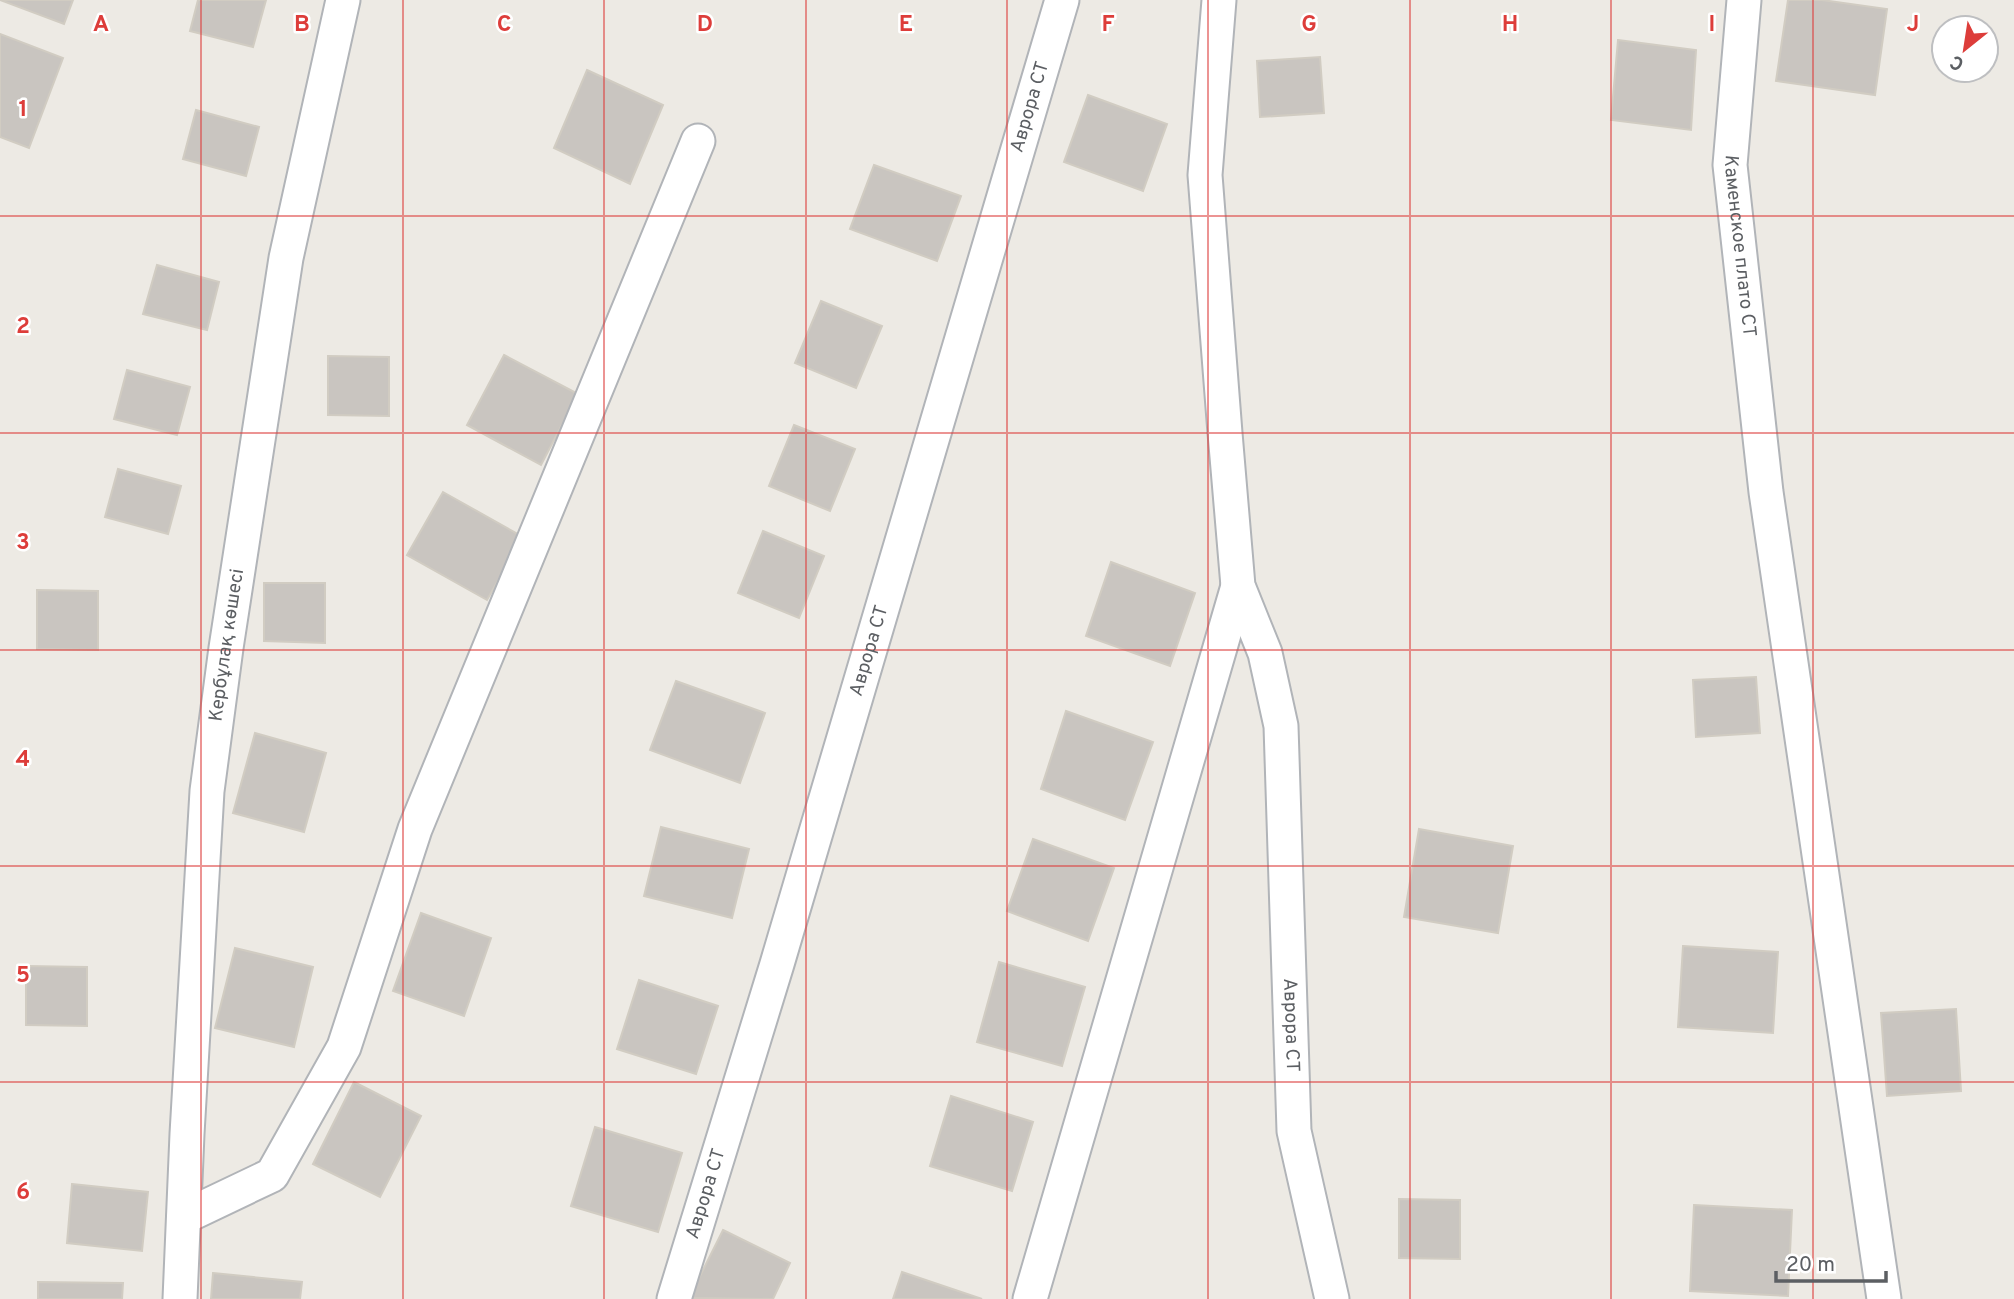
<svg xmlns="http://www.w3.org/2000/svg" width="2014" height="1299" viewBox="0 0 2014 1299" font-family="Overpass,sans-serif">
<rect width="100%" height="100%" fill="#edeae4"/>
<path fill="#c9c5c0" stroke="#d1ccc2" stroke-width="2" d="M0,0H73L64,24Z
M198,0H266L253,47L190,31Z
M1788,0H1822L1887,9L1875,95L1776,81Z
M0,34L63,58L29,148L0,137Z
M1618,40L1696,50L1691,130L1611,120Z
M1320,57L1324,113L1260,117L1257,61Z
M587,70L663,105L630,184L554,148Z
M1088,95L1167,124L1143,191L1064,162Z
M196,110L259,127L246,176L183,159Z
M874,165L961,196L937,261L850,229Z
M157,265L219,282L207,330L143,314Z
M821,301L882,326L856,388L795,363Z
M504,355L578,394L541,465L467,425Z
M328,356L389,357V416L328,415Z
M127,370L190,387L177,435L114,419Z
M794,425L855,449L830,511L769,486Z
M118,469L181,486L168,534L105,517Z
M443,492L523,537L487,600L407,555Z
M763,531L824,556L799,618L738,593Z
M1111,562L1195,593L1170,666L1086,636Z
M264,583H325V643L264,641Z
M37,590L98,591V650L37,649Z
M1756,677L1760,733L1696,737L1693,680Z
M676,681L765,713L740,783L650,750Z
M1066,711L1153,742L1125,820L1041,789Z
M255,733L326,753L304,832L233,813Z
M661,827L749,849L732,918L644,896Z
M1419,829L1513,846L1498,933L1404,917Z
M1033,839L1114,868L1088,941L1007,911Z
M421,913L491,938L464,1016L393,991Z
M1683,946L1778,952L1773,1033L1678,1027Z
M235,948L313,967L294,1047L215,1028Z
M999,962L1085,987L1062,1066L977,1042Z
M26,966L87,967V1026L26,1025Z
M639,980L718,1006L696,1074L617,1049Z
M1956,1009L1961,1091L1887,1096L1881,1013Z
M354,1082L421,1116L380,1197L313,1164Z
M951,1096L1033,1122L1012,1191L930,1166Z
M595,1127L682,1153L658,1232L571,1206Z
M72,1184L148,1192L142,1251L67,1243Z
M1399,1199L1460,1200V1259L1399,1258Z
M1694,1205L1792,1210L1788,1296L1690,1291Z
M723,1230L790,1263L773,1299L689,1298Z
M902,1272L982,1299H893Z
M213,1273L302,1282L300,1299H211Z
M38,1282L123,1283L122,1299H38Z"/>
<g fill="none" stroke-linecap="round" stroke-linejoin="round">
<g stroke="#b1b4b8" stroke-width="37">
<g id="minor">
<path id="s1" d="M1219,0L1205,175L1225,433L1238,586L1265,653L1281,726L1294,1131L1332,1299"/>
<path id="s2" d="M1744,0L1730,165L1766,492L1884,1299"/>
<path d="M184,1217L272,1175L344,1047L415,829L698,141"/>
<path id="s3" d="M180,1299L187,1134L207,791L226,648L286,258L343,0"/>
<path id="s4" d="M674,1299L777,964L1062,0"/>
<path d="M1030,1299L1238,586"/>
</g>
</g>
<use href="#minor" stroke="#fff" stroke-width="33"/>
</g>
<path fill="none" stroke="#dd3d3a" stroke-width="2" stroke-opacity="0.55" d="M201,0V1299M403,0V1299M604,0V1299M806,0V1299M1007,0V1299M1208,0V1299M1410,0V1299M1611,0V1299M1813,0V1299M0,216H2014M0,433H2014M0,650H2014M0,866H2014M0,1082H2014"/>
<g text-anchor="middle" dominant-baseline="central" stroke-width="5" stroke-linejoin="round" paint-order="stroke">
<g font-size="19" fill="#5c5f63" stroke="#fff">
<text stroke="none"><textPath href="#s4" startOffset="1244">Аврора СТ</textPath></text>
<text stroke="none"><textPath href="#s2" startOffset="247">Каменское плато СТ</textPath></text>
<text stroke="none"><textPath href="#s3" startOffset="656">Кербұлақ көшесі</textPath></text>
<text stroke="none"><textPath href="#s4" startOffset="677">Аврора СТ</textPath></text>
<text stroke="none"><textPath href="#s1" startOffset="1034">Аврора СТ</textPath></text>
<text stroke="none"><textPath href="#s4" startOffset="110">Аврора СТ</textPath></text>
</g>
</g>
<g font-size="23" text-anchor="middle" font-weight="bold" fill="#dd3d3a" stroke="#fff" stroke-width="5" stroke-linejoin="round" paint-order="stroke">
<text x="101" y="31">A</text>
<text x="302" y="31">B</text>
<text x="504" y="31">C</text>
<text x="705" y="31">D</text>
<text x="906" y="31">E</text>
<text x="1108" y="31">F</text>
<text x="1309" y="31">G</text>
<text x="1510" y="31">H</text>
<text x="1712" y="31">I</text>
<text x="1913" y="31">J</text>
<text x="23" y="116">1</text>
<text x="23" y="333">2</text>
<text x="23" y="549">3</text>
<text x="23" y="766">4</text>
<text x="23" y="982">5</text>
<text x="23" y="1199">6</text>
</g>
<g transform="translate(1965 49) rotate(210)"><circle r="33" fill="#ffffff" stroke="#bebfc1" stroke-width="2"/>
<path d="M0-5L12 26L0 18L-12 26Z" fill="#dd3d3a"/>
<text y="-10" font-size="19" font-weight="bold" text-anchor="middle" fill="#5c5f63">С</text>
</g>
<path d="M1776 1271v10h110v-10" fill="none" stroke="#5c5f63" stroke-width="3.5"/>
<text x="1786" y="1271" font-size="21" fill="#5c5f63" stroke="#ffffff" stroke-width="5" paint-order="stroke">20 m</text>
</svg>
